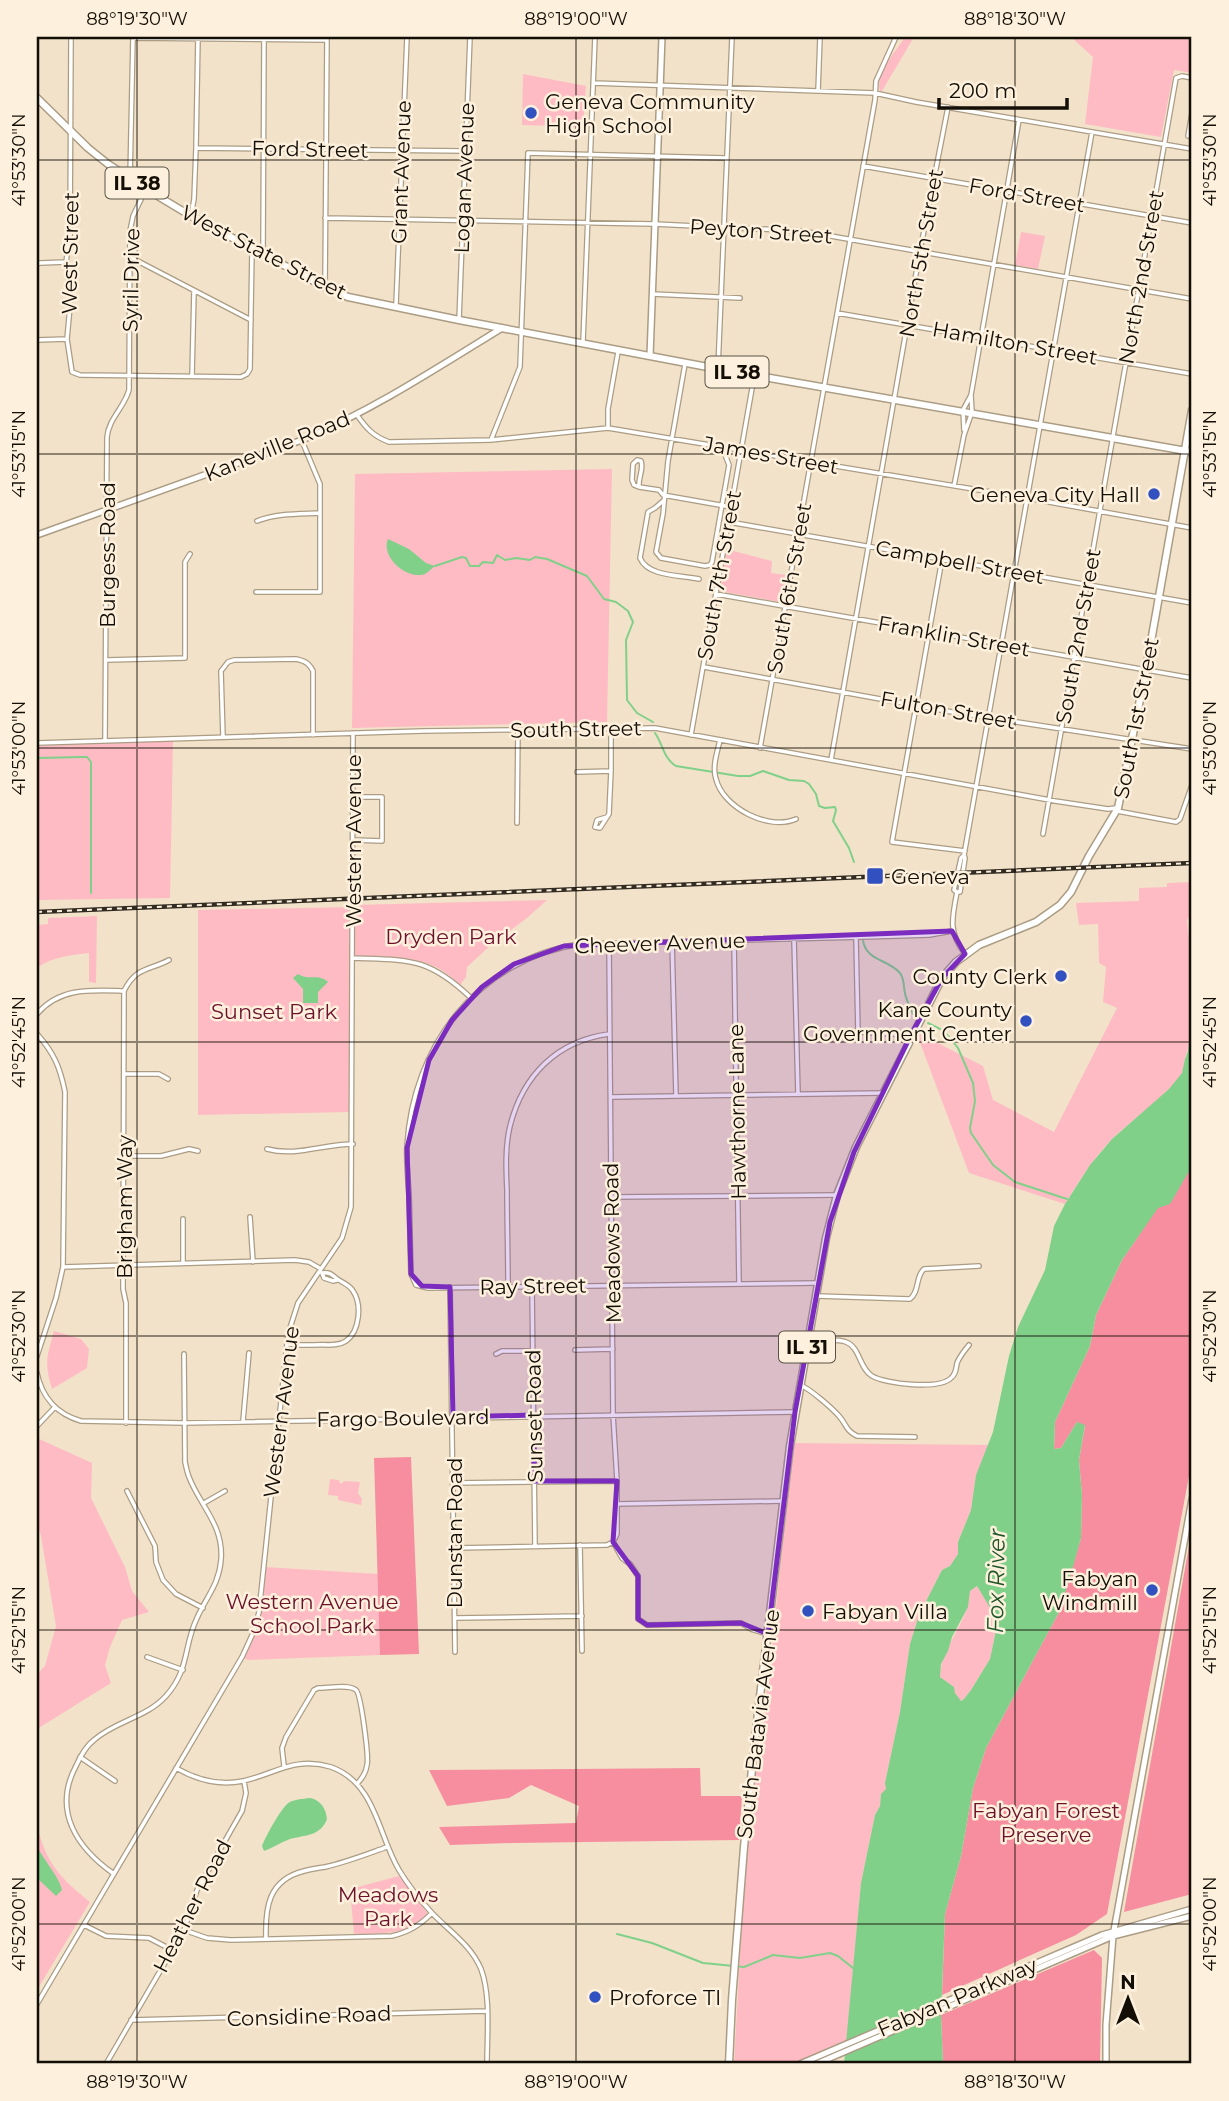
<svg xmlns="http://www.w3.org/2000/svg" width="1229" height="2101" viewBox="0 0 1229 2101" font-family="Montserrat,sans-serif">
<rect width="100%" height="100%" fill="#f2e2c9"/>
<path fill="#febbc4" d="M905,37H914L882,91H880C875,74 896,51 905,37Z
M1071,37H1192V73L1174,70L1161,137L1085,124L1093,57Z
M523,74L586,86L583,127L522,125Z
M1021,232L1045,236L1038,269L1015,265Z
M612,469L607,722L352,728L355,474Z
M726,549L772,561L771,573L786,575L781,602L719,591Z
M173,741L170,898L37,900V746Z
M1192,882V913L1187,920C1191,962 1200,1017 1185,1058C1184,1062 1185,1069 1182,1073C1174,1090 1128,1123 1112,1139C1093,1159 1079,1181 1065,1204L969,1173L916,1032L983,1066L993,1100L1054,1132L1117,1008L1103,1002L1106,967L1099,963L1098,924L1079,925L1076,903L1139,901V888L1167,887V883H1170Z
M547,900L527,918L491,945L467,967L466,977L460,985C455,980 449,975 443,971C418,955 383,958 355,957L354,905Z
M349,907L350,1112L198,1115V910Z
M97,916L96,983L89,982V953C71,955 51,957 37,968V925L48,924V918Z
M54,1331L81,1339L89,1349L87,1368L52,1389C44,1363 47,1356 54,1331Z
M37,1438L92,1463L91,1498L125,1567L132,1591L149,1612L122,1620L110,1647L105,1665L111,1683L37,1729V1674L45,1666L56,1626L41,1536L37,1522Z
M793,1443L989,1445L976,1475L971,1510L958,1542V1554L950,1566L942,1570L919,1615L910,1644L900,1712L885,1783L887,1790L881,1794L880,1806L875,1815L861,1883L847,2041L792,2064H734L746,1843L770,1666Z
M330,1479L339,1480L340,1484L345,1481L360,1482L358,1493L362,1499L361,1505L338,1500V1496L328,1495Z
M265,1567L378,1574L380,1655L248,1660L244,1658L256,1633L261,1608Z
M977,1586L998,1620L990,1659L971,1690L964,1699L960,1701L955,1693L954,1687L940,1677C941,1651 959,1632 967,1608C969,1603 969,1596 970,1591Z
M37,1825C46,1863 60,1878 90,1902L37,1990Z
M399,1876L428,1914C405,1936 384,1933 354,1934L350,1889Z"/>
<path fill="#f68e9f" d="M1192,1166V1460L1107,1914L1076,1935L942,1995L945,1914L961,1856L973,1788L986,1748L1059,1612L1081,1538L1082,1495L1079,1460L1085,1426L1077,1422L1061,1448L1054,1449L1055,1422L1090,1346L1096,1315L1122,1260L1158,1207Z
M411,1457L419,1654L380,1655L374,1458Z
M1192,1529V1894L1124,1912Z
M700,1768L701,1796H742L739,1840L513,1843L450,1845L439,1827L576,1823L579,1806L531,1785L509,1798L447,1806L429,1770Z
M1094,1950L1102,1958L1100,2064H943L941,2015Z"/>
<path fill="#80d08a" fill-rule="evenodd" d="M388,539L409,549L426,563L435,566C430,570 426,575 420,575C402,576 381,555 388,539Z
M298,974C308,981 318,973 328,982L318,992V1003H303V989L293,978Z
M1192,1017V1166L1170,1204L1158,1208L1122,1260L1096,1315L1090,1346L1055,1422L1054,1449L1061,1448L1077,1422L1085,1425L1079,1460L1082,1495L1081,1538L1069,1581L1059,1612L986,1748L973,1788L961,1856L945,1914L941,2015L943,2064H844L861,1883L875,1815L880,1806L881,1794L886,1789L885,1783L900,1712L910,1644L919,1615L942,1570L950,1566L958,1554V1542L971,1510L976,1475L993,1432L1009,1356L1018,1327L1045,1270L1054,1226L1065,1204L1090,1165L1112,1139L1169,1089L1182,1073L1185,1059L1188,1051ZM977,1586L998,1621L990,1659L971,1690L964,1699L961,1701L955,1693L954,1687L940,1677L941,1664L948,1651L952,1637L968,1607L970,1591Z
M310,1798C321,1800 326,1809 327,1819C321,1836 305,1835 290,1839C281,1842 273,1848 264,1851L262,1846C266,1836 279,1812 287,1804C293,1799 303,1799 310,1798Z
M37,1846C43,1859 60,1878 62,1890L56,1896L37,1878Z"/>
<g fill="none" stroke-linecap="round" stroke-linejoin="round">
<path stroke="#80d08a" stroke-width="2" d="M435,566L462,557L466,558L470,566H479L483,562L493,563L497,555L505,560L516,558L530,560L535,557L547,559L587,576L604,599L616,602L628,611L633,622L626,640L627,700L637,713L653,722
M655,733C663,744 663,758 676,766L738,776H750L763,771L789,780L804,781L809,784L816,794L819,806L825,808L835,807L836,810L833,821L849,848L854,862
M37,758L83,757H87L91,762V893
M863,941C867,961 887,959 899,972C905,978 903,986 905,993C906,1000 910,1007 913,1014
M928,1023L942,1030L950,1038L958,1048L973,1083L975,1101L970,1128L971,1133L993,1165L1015,1182L1067,1199
M617,1934L652,1943L703,1963L744,1967L773,1955L800,1958L830,1953L838,1956L853,1968"/>
<g stroke="#ab9c84" stroke-width="6">
<path id="minor" d="M71,37L70,235L66,262L71,296L67,339L72,372L80,375L241,377L247,374L250,369L252,250
M133,38L327,40
M593,83L875,93L916,102L1192,149
M818,91L820,37
M1188,136L1192,113
M196,148L465,151
M863,166L1192,223
M130,178L133,37
M191,216L194,199L196,148L198,37
M325,218L654,224L802,231L1192,299
M263,254L264,37
M130,257L251,320
M37,264L40,263L66,262
M325,287L327,37
M652,294L740,298
M396,305L407,37
M837,313L1192,374
M459,320L470,37
M37,340L67,339
M583,342L595,37
M685,364L668,461L663,514L656,552L661,558L705,566L710,565L712,562L729,465L724,452V447
M718,368L732,37
M192,376L194,291
M357,415C366,428 373,436 389,442L491,440L608,428L1027,498L1192,528
M608,427V409L618,352
M964,430L963,410L971,395
M491,440L520,367L528,153L726,158
M954,486L964,435L972,412L971,395L1019,120
M639,487L634,485L632,480L633,464L637,460L641,461C644,470 638,477 639,487L659,490L663,495L731,507
M663,501L655,508L648,512L640,558C648,577 681,575 699,579
M257,521C277,513 299,514 320,513
M729,522L1192,603
M942,559L892,842L965,851
M256,592H320V484L302,441
M716,594L1192,678
M107,660L185,658V562L190,554
M704,667L952,712L1192,749
M691,735L754,377
M223,737L221,671L228,662L234,660L296,659C305,661 309,663 313,671V735
M720,740C717,753 712,767 716,779C723,808 769,831 796,819
M105,741L107,437C109,418 124,408 129,390L130,231L133,216L146,189
M37,743L423,731L655,728L1055,801L1108,809L1116,808
M760,748L875,100L876,81L896,37
M831,760L920,251L948,107
M577,772L611,771
M1117,811L1176,822L1180,819L1192,785
M607,817L597,820L595,827L600,828L609,814L611,771V728
M517,823L518,730
M1043,834L1176,78L1182,76L1192,78
M353,840L382,841V797H353
M964,855L961,858L954,890L957,892C952,918 948,932 965,954
M957,892H960L965,858L964,855L1092,132
M856,938L858,1032L911,1035
M794,939L798,1094
M734,940L739,1283
M672,941L676,1095
M609,943L613,1414L617,1481V1534L613,1542
M353,958C409,960 428,957 471,998
M37,1014C60,987 91,990 124,991
M37,1034C54,1053 60,1067 65,1092L63,1267L56,1298L37,1356
M124,1074H159L168,1079
M611,1097L882,1093
M267,1149C296,1157 323,1144 353,1144
M124,1156H161L189,1149L198,1151
M611,1197L837,1195
M250,1217L253,1262
M183,1219V1263
M63,1267L295,1260L309,1262L321,1269
M817,1283L428,1288L416,1285L411,1274C410,1247 410,1221 409,1194C408,1178 406,1162 407,1146C413,1046 478,959 580,944L863,937L929,935L952,931
M508,1286C508,1254 507,1222 507,1190C506,1169 505,1147 510,1126C523,1075 557,1041 609,1034
M532,1286L535,1546
M450,1287L455,1652
M817,1296L910,1299C920,1291 915,1277 924,1269L979,1266
M808,1341C820,1341 835,1338 846,1342C860,1347 859,1368 872,1376C886,1384 939,1390 951,1378C956,1374 956,1369 957,1363C960,1356 964,1351 969,1345
M287,1343C296,1346 305,1345 314,1345C325,1344 337,1347 346,1341C360,1331 362,1304 353,1291C349,1284 342,1283 336,1278C331,1274 330,1272 322,1273L324,1278L333,1281L337,1280
M575,1350L613,1349
M496,1354L502,1351H533
M37,1373C42,1397 57,1414 81,1421L184,1423L795,1412
M800,1385C809,1388 832,1408 839,1416C847,1425 845,1430 857,1436L915,1437
M243,1421L249,1353
M126,1423V1303L123,1289L124,991C136,967 148,971 169,960
M37,1426L55,1407
M454,1483L617,1481
M127,1491L155,1546L156,1562L163,1580L176,1594L203,1608
M204,1503L225,1491
M616,1504L783,1501
M613,1542L622,1558L630,1564L638,1576V1619L647,1625L741,1623L751,1629L768,1634
M580,1545L582,1651
M455,1548L607,1545L613,1542
M455,1618L582,1616
M147,1657L183,1670
M80,1757L115,1781
M284,1766L282,1748L286,1737L314,1690L318,1688C328,1688 349,1684 356,1690C361,1694 369,1757 367,1765C366,1773 362,1778 357,1784
M176,1768C197,1780 219,1786 243,1781C275,1774 295,1756 331,1767C376,1783 378,1835 399,1870C408,1885 420,1900 432,1913C449,1931 471,1945 481,1969C491,1995 487,2035 487,2064
M114,1874C77,1848 52,1811 76,1766C80,1757 86,1746 94,1740C115,1721 146,1718 166,1696C190,1669 183,1647 197,1618C206,1597 219,1585 221,1560C224,1525 200,1506 189,1477C187,1472 186,1466 185,1462L184,1354
M84,1925L106,1936L149,1938L172,1950
M184,1930L207,1938L231,1940L392,1936C409,1932 420,1925 432,1913
M266,1939C265,1908 268,1880 304,1871C311,1869 318,1868 325,1867C347,1862 367,1854 387,1847
M37,2004L242,1657L254,1631L259,1612L288,1334L298,1303L342,1238L351,1207L353,733
M131,2020L486,2011
M106,2064L184,1930L197,1890L242,1811L246,1793L244,1781"/>
</g>
<g stroke="#ab9c84" stroke-width="8">
<path id="tertiary" d="M650,356L662,37"/>
</g>
<g stroke="#ab9c84" stroke-width="8">
<path id="secondary" d="M37,535L302,440C373,410 437,368 502,328
M800,2064L1102,1935L1192,1909
M816,2064L1113,1936L1192,1916
M1106,2064V2025L1113,1936L1192,1499"/>
</g>
<g stroke="#ab9c84" stroke-width="9">
<path id="primary" d="M37,98L88,148L108,164L146,189L191,216L325,287L348,297L459,320L713,368L1192,452
M729,2064L732,2000L744,1847L756,1730L790,1446L826,1238L837,1195L856,1147L942,978L956,962L979,945L1036,922L1060,905L1071,892L1089,856L1118,808L1146,670L1192,410"/>
</g>
<use href="#minor" stroke="#fff" stroke-width="3.5"/>
<use href="#tertiary" stroke="#fff" stroke-width="5"/>
<use href="#secondary" stroke="#fff" stroke-width="5"/>
<use href="#primary" stroke="#fff" stroke-width="6"/>
<g stroke="#322b21" stroke-width="4.5">
<path id="rail" d="M37,912L1192,863"/>
</g>
<use href="#rail" stroke="#fdf0dc" stroke-width="2" stroke-dasharray="5" stroke-linecap="butt"/>
</g>
<path fill="#7b2cbf" fill-opacity="0.2" stroke="#7b2cbf" stroke-width="5" stroke-linejoin="round" d="M952,931L965,954L942,978L911,1035L854,1152L830,1222L795,1412L768,1634L741,1623L647,1625L638,1619V1576L613,1542L617,1481H534V1415L453,1417L450,1287L422,1286L411,1274L407,1148L429,1060L452,1020L482,987L514,964L564,946Z"/>
<path fill="none" stroke="#130e06" stroke-width="2" stroke-opacity="0.45" d="M137,37V2064M576,37V2064M1015,37V2064M37,160H1192M37,454H1192M37,748H1192M37,1042H1192M37,1336H1192M37,1630H1192M37,1924H1192"/>
<g fill="#3251c1" stroke="#fdf0dc" stroke-width="2.5">
<circle cx="531" cy="113" r="7"/>
<circle cx="1154" cy="494" r="7"/>
<rect x="866" y="867" width="18" height="18" rx="3.5"/>
<circle cx="1061" cy="976" r="7"/>
<circle cx="1026" cy="1021" r="7"/>
<circle cx="1152" cy="1590" r="7"/>
<circle cx="808" cy="1611" r="7"/>
<circle cx="595" cy="1997" r="7"/>
</g>
<g text-anchor="middle" dominant-baseline="central" stroke-width="5" stroke-linejoin="round" paint-order="stroke">
<g fill="#fdf0dc" stroke="#595246" stroke-width="2">
<rect x="105.5" y="167.5" width="63" height="31" rx="5"/>
<rect x="705.5" y="356.5" width="63" height="31" rx="5"/>
<rect x="779" y="1331.5" width="56" height="31" rx="5"/>
</g>
<g font-size="19" font-weight="bold" fill="#130e06">
<text x="137" y="183">IL 38</text>
<text x="737" y="372">IL 38</text>
<text x="807" y="1347">IL 31</text>
</g>
<g font-size="21" fill="#130e06" stroke="#fdf0dc" text-anchor="start">
<text x="545" y="101">Geneva Community<tspan x="545" dy="24">High School</tspan></text>
<text x="1140" y="494" text-anchor="end">Geneva City Hall</text>
<text x="891" y="876">Geneva</text>
<text x="1047" y="976" text-anchor="end">County Clerk</text>
<text x="1012" y="1009" text-anchor="end">Kane County<tspan x="1012" dy="24">Government Center</tspan></text>
<text x="1138" y="1578" text-anchor="end">Fabyan<tspan x="1138" dy="24">Windmill</tspan></text>
<text x="822" y="1611">Fabyan Villa</text>
<text x="609" y="1997">Proforce TI</text>
</g>
<g font-size="21" fill="#130e06" stroke="#fdf0dc">
<text transform="translate(310 149) rotate(1)">Ford Street</text>
<text transform="translate(401 172) rotate(-88)">Grant Avenue</text>
<text transform="translate(464 178) rotate(-88)">Logan Avenue</text>
<text transform="translate(1027 195) rotate(10)">Ford Street</text>
<text transform="translate(761 231) rotate(4)">Peyton Street</text>
<text transform="translate(264 252) rotate(27)">West State Street</text>
<text transform="translate(70 253) rotate(-89)">West Street</text>
<text transform="translate(921 253) rotate(-80)">North 5th Street</text>
<text transform="translate(1141 277) rotate(-80)">North 2nd Street</text>
<text transform="translate(131 280) rotate(-89)">Syril Drive</text>
<text transform="translate(1015 343) rotate(10)">Hamilton Street</text>
<text transform="translate(277 446) rotate(-22)">Kaneville Road</text>
<text transform="translate(771 455) rotate(10)">James Street</text>
<text transform="translate(107 555) rotate(-90)">Burgess Road</text>
<text transform="translate(960 562) rotate(10)">Campbell Street</text>
<text transform="translate(719 575) rotate(-80)">South 7th Street</text>
<text transform="translate(789 588) rotate(-80)">South 6th Street</text>
<text transform="translate(954 636) rotate(10)">Franklin Street</text>
<text transform="translate(1078 636) rotate(-80)">South 2nd Street</text>
<text transform="translate(948 710) rotate(10)">Fulton Street</text>
<text transform="translate(1136 718) rotate(-79)">South 1st Street</text>
<text transform="translate(576 729) rotate(-1)">South Street</text>
<text transform="translate(353 841) rotate(-90)">Western Avenue</text>
<text transform="translate(660 943) rotate(-2)">Cheever Avenue</text>
<text transform="translate(737 1112) rotate(-91)">Hawthorne Lane</text>
<text transform="translate(124 1207) rotate(-90)">Brigham Way</text>
<text transform="translate(612 1243) rotate(-91)">Meadows Road</text>
<text transform="translate(533 1286) rotate(-1)">Ray Street</text>
<text transform="translate(281 1412) rotate(-83)">Western Avenue</text>
<text transform="translate(534 1416) rotate(-91)">Sunset Road</text>
<text transform="translate(403 1418) rotate(-1)">Fargo Boulevard</text>
<text transform="translate(454 1533) rotate(-90)">Dunstan Road</text>
<text transform="translate(758 1724) rotate(-83)">South Batavia Avenue</text>
<text transform="translate(192 1906) rotate(-63)">Heather Road</text>
<text transform="translate(957 1997) rotate(-23)">Fabyan Parkway</text>
<text transform="translate(309 2016) rotate(-2)">Considine Road</text>
</g>
<g font-size="21" fill="#6c102b" stroke="#fdf0dc">
<text x="451" y="936">Dryden Park</text>
<text x="274" y="1011">Sunset Park</text>
<text x="312" y="1601">Western Avenue<tspan x="312" dy="24">School Park</tspan></text>
<text x="1046" y="1810">Fabyan Forest<tspan x="1046" dy="24">Preserve</tspan></text>
<text x="388" y="1894">Meadows<tspan x="388" dy="24">Park</tspan></text>
</g>
<g font-size="23" font-style="italic" fill="#1e5628" stroke="#fdf0dc">
<text transform="translate(996 1581) rotate(-89)">Fox River</text>
</g>
</g>
<rect width="1229" height="2101" fill="none" stroke="#fdf0dc" stroke-width="77"/>
<g transform="translate(1128 1999)" stroke="#fdf0dc" stroke-width="5" paint-order="stroke">
<path d="M0-5L12 26L0 18L-12 26Z" fill="#130e06"/>
<text y="-10" font-size="19" font-weight="bold" text-anchor="middle" fill="#130e06">N</text>
</g>
<path d="M939 98v10h128v-10" fill="none" stroke="#130e06" stroke-width="3.5"/>
<text x="949" y="98" font-size="21" fill="#130e06" stroke="#fdf0dc" stroke-width="5" paint-order="stroke">200 m</text>
<rect x="38" y="38" width="1152" height="2024" fill="none" stroke="#130e06" stroke-width="2.5"/>
<g font-size="18" text-anchor="middle" fill="#130e06">
<text x="137" y="25">88°19'30"W</text>
<text x="576" y="25">88°19'00"W</text>
<text x="1015" y="25">88°18'30"W</text>
<text transform="translate(19 160) rotate(-90)" y="6">41°53'30"N</text>
<text transform="translate(1210 160) rotate(-90)" y="6">41°53'30"N</text>
<text transform="translate(19 454) rotate(-90)" y="6">41°53'15"N</text>
<text transform="translate(1210 454) rotate(-90)" y="6">41°53'15"N</text>
<text transform="translate(19 748) rotate(-90)" y="6">41°53'00"N</text>
<text transform="translate(1210 748) rotate(-90)" y="6">41°53'00"N</text>
<text transform="translate(19 1042) rotate(-90)" y="6">41°52'45"N</text>
<text transform="translate(1210 1042) rotate(-90)" y="6">41°52'45"N</text>
<text transform="translate(19 1336) rotate(-90)" y="6">41°52'30"N</text>
<text transform="translate(1210 1336) rotate(-90)" y="6">41°52'30"N</text>
<text transform="translate(19 1630) rotate(-90)" y="6">41°52'15"N</text>
<text transform="translate(1210 1630) rotate(-90)" y="6">41°52'15"N</text>
<text transform="translate(19 1924) rotate(-90)" y="6">41°52'00"N</text>
<text transform="translate(1210 1924) rotate(-90)" y="6">41°52'00"N</text>
<text x="137" y="2088">88°19'30"W</text>
<text x="576" y="2088">88°19'00"W</text>
<text x="1015" y="2088">88°18'30"W</text>
</g>
</svg>
